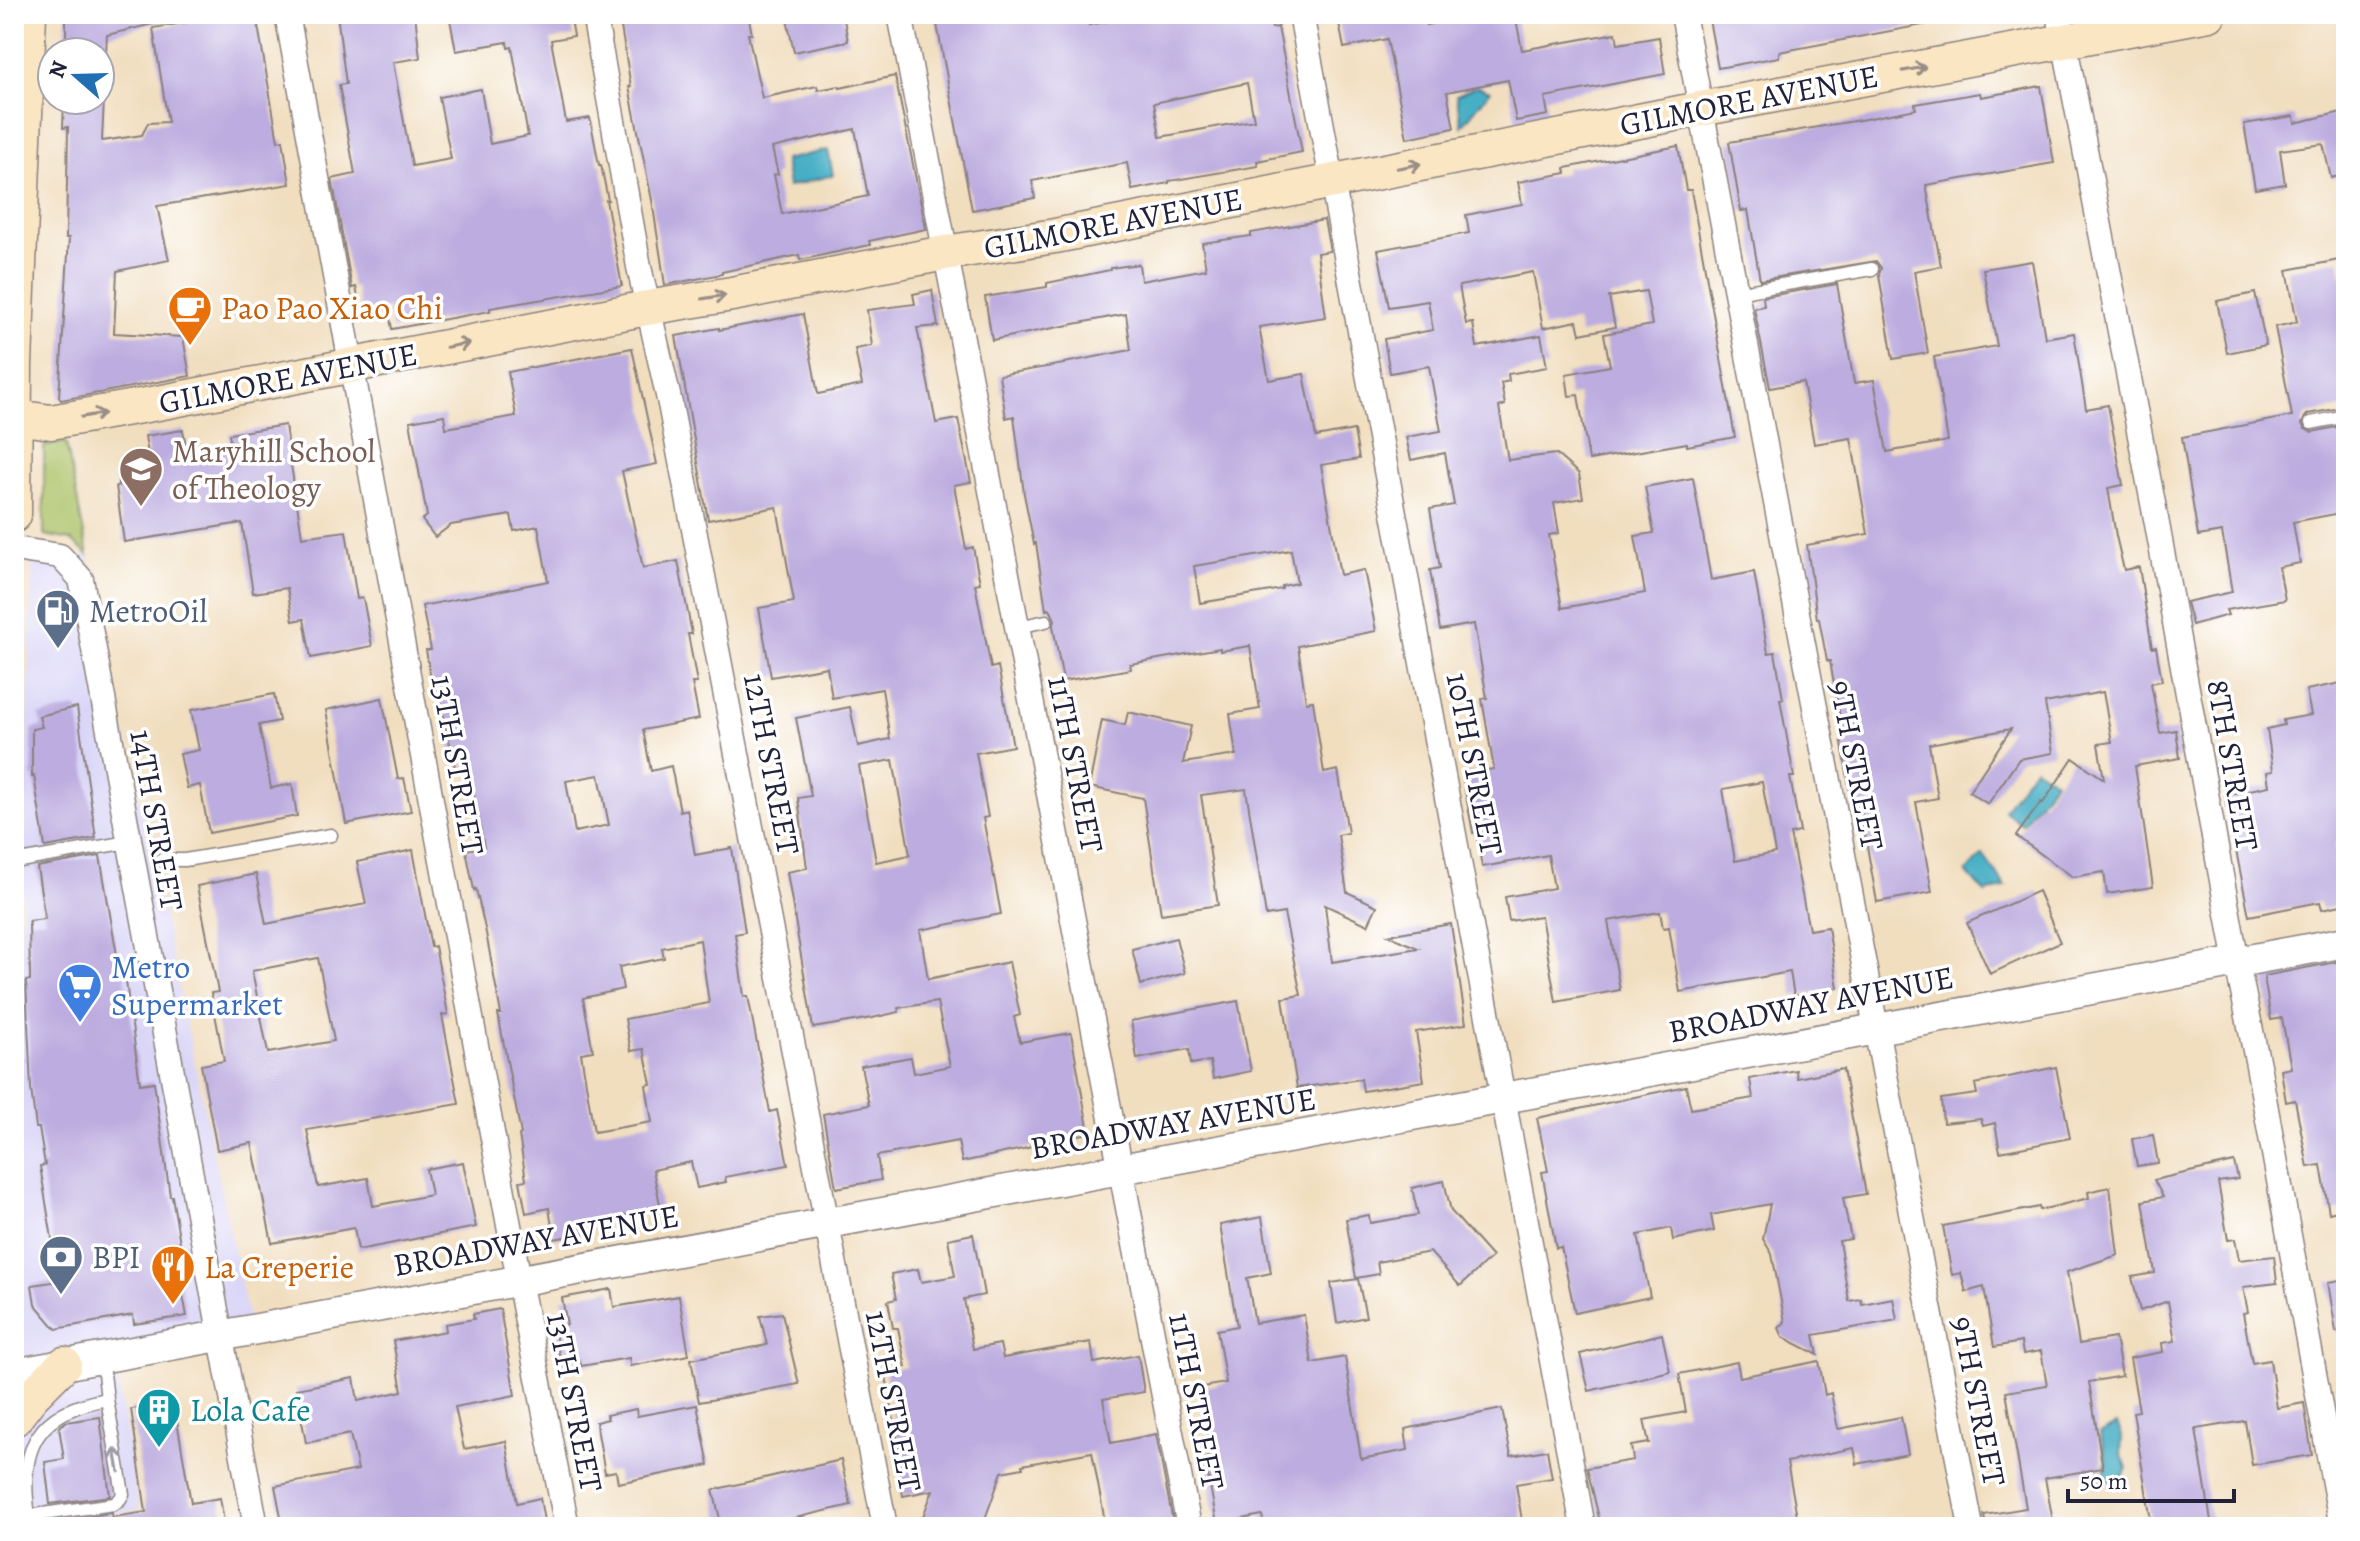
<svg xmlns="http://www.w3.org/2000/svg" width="2360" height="1541" viewBox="0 0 2360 1541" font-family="Alegreya,serif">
<rect width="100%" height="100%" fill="#fff"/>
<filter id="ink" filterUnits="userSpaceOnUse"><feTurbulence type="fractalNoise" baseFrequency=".0125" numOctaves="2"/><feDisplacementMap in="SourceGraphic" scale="16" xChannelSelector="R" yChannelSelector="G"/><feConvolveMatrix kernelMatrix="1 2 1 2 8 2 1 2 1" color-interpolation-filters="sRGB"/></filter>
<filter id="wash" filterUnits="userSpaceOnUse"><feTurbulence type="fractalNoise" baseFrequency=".006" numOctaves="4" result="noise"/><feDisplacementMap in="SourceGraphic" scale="32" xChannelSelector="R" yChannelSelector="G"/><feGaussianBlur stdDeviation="1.8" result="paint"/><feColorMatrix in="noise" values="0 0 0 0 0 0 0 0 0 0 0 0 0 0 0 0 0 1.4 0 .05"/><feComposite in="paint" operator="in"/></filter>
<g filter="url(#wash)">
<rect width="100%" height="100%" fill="#f1debf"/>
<path fill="#dad6f7" d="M88,555L253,1341L117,1374L139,1510L111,1514L113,1527H14V1206L32,565Z"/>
<path fill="#abc165" stroke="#667250" stroke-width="2" d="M66,442L88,555L71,540L44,535V447Z"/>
<path fill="#46afc5" stroke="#346880" stroke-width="2" d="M1477,86L1490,91L1462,126L1456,95Z
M828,150L833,175L788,187L784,160Z
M2034,767L2055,781L2022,824L2004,810Z
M1983,855L2006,887L1985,893L1966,872Z
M2117,1424L2122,1436L2121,1452L2127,1468L2120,1484L2096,1475L2105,1471L2106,1460L2100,1434Z"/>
<g id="blocks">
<path fill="#bcacdf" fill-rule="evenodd" d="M66,14H164L165,21L107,35L106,52H66Z
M239,14H256L278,141L283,140L290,184L157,206L169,260L117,271L114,333L183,337L190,376L61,400L59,397L69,238H66L68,127L63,128L64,100H104L102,141L142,135L148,123L168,122L153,28Z
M337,14H415L420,58L393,62L412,166L451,159L439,97L481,89L490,144L528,136L512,47L508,48L507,42L456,51L449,14H570L574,36L551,40L566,122L590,118L599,165H601L608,200H606L622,286L490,308V311L392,329L388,308L361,313L356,287L352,288L332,179L355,174L339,85L346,84Z
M637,14H748L752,34H748L762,98L817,86L818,90L839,86L840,88L895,76L926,229L869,241L870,245L800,260L799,255L722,272V274L665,285L652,200L629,87H631L620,21L637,18ZM855,129L868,196L782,214L774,175L778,174L772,148Z
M786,14H843L848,41L794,52Z
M935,14H1087L1089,25L1148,14H1269L1272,28L1278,27L1302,152L1257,161L1258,166L1169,181V183L1132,190L1127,163L1032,181L1035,198L972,210ZM1247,83L1254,120L1160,137L1154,103Z
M1384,14H1424L1426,25L1481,14H1515L1522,50L1616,33L1618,44L1659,37L1665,74L1545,97L1548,115L1516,121L1508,80L1447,92L1454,128L1407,138L1387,39L1344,48L1339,23Z
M1708,14H1933V23L1779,52V57L1718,68Z
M2041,86L2054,163L1926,185L1941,266L1914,271L1928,353L1893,359L1879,275L1881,268L1876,261L1760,280L1748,210L1741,211L1729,142L1860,120L1916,109L1915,104L1980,93L1981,97Z
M2346,111V174L2331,178L2323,144L2280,150L2285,184L2255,189L2244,124L2294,116L2295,123Z
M1678,146L1686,190H1691L1735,437L1687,446V443L1589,460L1578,395L1569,396L1566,374L1610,366L1604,334L1652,325L1646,291L1609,297L1615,327L1580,334L1577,321L1543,328L1533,272L1459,286L1466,324L1473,323L1477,347L1541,335L1547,367L1508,374L1509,381L1501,383L1505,405L1499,407L1508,460L1556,454L1579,474L1583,498L1554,503L1559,533L1549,535L1562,608L1645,593L1635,536L1654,533L1645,487L1693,478L1711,580L1754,572L1768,653L1775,652L1783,699H1780L1794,777H1790L1800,832L1790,834L1809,930L1828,927L1838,988L1794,996L1790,972L1680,992L1669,927L1663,928L1660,912L1608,921L1620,990L1556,1002L1541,916L1509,921L1505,897L1554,888L1548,855L1482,867L1476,832L1473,833L1462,774L1494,769L1482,699L1487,698L1474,624L1440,630L1430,570L1440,568L1430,509L1454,505L1445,453L1411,460L1406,437L1441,431L1429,366L1390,373L1384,339L1433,330L1428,301L1389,307L1378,250L1469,233L1466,215L1522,204L1518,182L1566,173L1565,168ZM1762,782L1775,853L1735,861L1723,789Z
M1324,220L1330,251L1317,253L1326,317L1259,327L1269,380L1304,374L1316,437L1354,430L1359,459L1321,465L1340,575L1364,570L1376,631L1298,646L1306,702L1313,701L1324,773L1338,770L1348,833L1338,835L1347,892L1377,906L1368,925L1325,905L1332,962L1418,948L1388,935L1451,924L1466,1024L1416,1032L1424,1081L1363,1091L1361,1079L1297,1088L1283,998L1301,995L1284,913L1266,916L1246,789L1201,795L1218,905L1161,914L1143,798L1089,787L1102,720L1125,725L1128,712L1191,726L1183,763L1236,755L1230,714L1260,709L1250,646L1220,651V648L1130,664L1131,669L1063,681L1053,626L1055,620L1050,609L1046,610L1036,543L1034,544L1024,494L1014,416L1006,418L999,375L1064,364V363L1131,350L1126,314L992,340L985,297L1047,287V283L1110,270V268L1139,264L1141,281L1206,269L1202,243L1251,236V233ZM1291,550L1297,583L1282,586V589L1200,603L1194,566Z
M2339,260L2346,297V407L2308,414L2305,417L2302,424L2305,429L2312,432L2346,425V512L2293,522L2300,563L2279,567L2285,600L2226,610L2228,615L2192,625L2186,602L2232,592L2222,532L2198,536L2182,437L2292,416L2275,327L2297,322L2287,270Z
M2032,261L2045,338L2074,333L2086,409L2108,405L2123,485L2108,488L2116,536L2124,570L2139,567L2152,648L2156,647L2162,681L2151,683L2160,733L2176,730L2180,758L2135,766L2153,887L2107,894L2104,872L2073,877L2016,836L2041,802L2043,803L2073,758L2104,779L2098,744L2112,742L2103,692L2045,703L2053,753L2019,759L1988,804L1969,792L2011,729L1929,744L1938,798L1916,802L1932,892L1877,902L1861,813L1854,814L1838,719L1840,718L1830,661H1827L1819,619H1817L1807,545L1868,534L1851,438L1814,444L1803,382L1770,388L1754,308L1764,306L1763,297L1837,284L1854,383L1874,380L1887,452L1948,441L1934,357L1997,346L1983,269Z
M932,290L938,326L917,328L936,423L958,419L971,482L954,485L966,549L973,547L980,583L975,584L991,668L998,666L1013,746L976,753L988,817L983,818L1001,914L920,930L928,979L1009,962L1020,1015L1014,1017L1020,1042L1071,1033L1089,1133L1031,1145L1032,1147L962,1162L958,1141L877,1156L881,1180L836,1188L823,1114L869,1105L861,1066L911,1057L914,1073L950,1066L937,1002L898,1008L899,1012L872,1018L813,1028L787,872L807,868L798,798L811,796L796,718L850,707L858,746L890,739L882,689L832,698L827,667L771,677L759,608L794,602L777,507L708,520L676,336L719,328V330L803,314L818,394L862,385L855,349L872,346L867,310L915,304L913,294ZM893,760L910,855L876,862L859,766Z
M2255,293L2266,345L2227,353L2217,301Z
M632,348L657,464L622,471L643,568L678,561L692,634H688L697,683H692L699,719L643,730L651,771L671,766L680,811L687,809L695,855L732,848L745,932L735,934L744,996H748L770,1112L777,1110L788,1165L725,1177L726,1182L697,1188L691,1162L653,1170L661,1209L583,1223L585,1233L554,1239L549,1208L526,1213L520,1181L526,1180L519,1135L521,1134L498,1014H501L486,933L476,889L474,890L466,850L484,847L468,764L455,767L437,686H432L426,650H431L422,606L548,581L538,526L514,531L511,515L451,525L435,537L422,520L427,516L410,421L444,415L446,428L516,416L508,372ZM599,775L609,825L575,832L566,781ZM700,940L709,1003L625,1019L631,1051L644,1049L651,1084L646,1085L652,1122L594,1132L581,1053L593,1051L583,998L623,989L619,967L664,958L662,948Z
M285,425L302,537L346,531L357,599L363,598L372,646L311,658L304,619L293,621L287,588L253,593L242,523L124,542L116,486H118V474L123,464L128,461L148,454L145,436L183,430L188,457L231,450L229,434Z
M2346,682V841L2335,843L2346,904L2322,909L2320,902L2249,916L2225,795L2269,786L2267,772L2273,771L2267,729L2284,725L2283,720L2311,715L2306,690Z
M274,694L279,721L259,725L271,788L292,784L297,816L209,833L200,785L187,788L180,754L199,750L191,710Z
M382,698L398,779L404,778L411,811L346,824L326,710Z
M77,707L96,838L45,847L34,776L32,777V729L42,727L39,716Z
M413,850L431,947L435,946L448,1014L442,1015L459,1104L307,1130L318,1187L368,1178L373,1206L431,1195L426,1169L463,1162L476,1227L358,1250L354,1228L272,1243L252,1143L217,1150L201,1065L224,1061L211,993L218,992L197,886L256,874L266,924L366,904L357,862ZM318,958L334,1041L268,1053L252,971Z
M100,856L119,967H124L140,1084L154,1082L170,1196H172L180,1243L173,1244L187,1316L134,1324L133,1315L56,1329L35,1304L32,1285L59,1281L40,1166L45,1165L39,1128H36L31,1089L26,981L30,980L29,921L45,919L37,867Z
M2038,891L2060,942L1990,974L1967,923Z
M1176,938L1185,973L1141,985L1132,949Z
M2346,960V1209L2329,1213L2321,1165L2308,1167L2295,1100L2286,1102L2281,1070L2291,1068L2282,1018L2271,1020L2264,976Z
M1238,1001L1251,1071L1213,1079L1210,1061L1191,1064L1189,1049L1137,1059L1131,1021Z
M2056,1067L2070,1138L2000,1152L1995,1123L1983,1126L1981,1119L1943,1123L1941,1099L1977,1094L1975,1084Z
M1843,1069L1866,1194L1843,1198L1851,1239L1839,1241L1849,1301L1861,1299L1862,1304L1893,1298L1897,1320L1814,1335L1818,1355L1783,1337L1779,1328L1785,1322L1772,1254L1763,1239L1770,1204L1711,1215L1714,1231L1673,1240L1671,1228L1638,1235L1650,1297L1575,1313L1561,1247L1556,1248L1542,1172L1548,1171L1537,1118L1686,1086L1691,1109L1753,1098L1750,1079L1796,1070L1797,1078Z
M2153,1135L2158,1163L2137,1166L2132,1139Z
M2234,1162L2238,1179L2218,1182L2228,1240L2235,1239L2239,1260L2274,1256L2277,1283L2243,1287L2248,1312L2243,1313L2252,1363L2270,1360L2277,1408L2304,1403L2312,1455L2252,1465L2245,1421L2196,1429L2211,1521L2184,1525V1527H2152L2133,1412L2139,1411L2130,1358L2163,1352L2162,1343L2175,1341L2168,1301L2140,1311L2132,1277L2155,1273L2143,1201L2163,1197L2154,1180Z
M1444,1181L1451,1211L1492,1257L1460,1286L1430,1252L1377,1262L1379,1274L1356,1278L1346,1219L1369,1215L1370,1223L1418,1215L1412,1188Z
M2110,1187L2118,1255L2067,1272L2079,1344L2115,1338L2122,1376L2089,1382L2103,1468L2045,1478L2054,1527H1986L1984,1515L2026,1508L2006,1392L2047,1385L2041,1351L2023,1354L2021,1342L1994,1347L1984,1287L1966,1292L1961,1273L1952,1275L1943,1226L2039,1207L2040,1210L2089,1198L2088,1192Z
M1262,1217L1271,1273L1247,1278L1255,1323L1304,1315L1312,1363L1345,1357L1361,1459L1408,1450L1405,1429L1502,1409L1511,1456L1547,1450L1552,1478L1516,1484L1523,1527H1264L1262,1515L1217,1524L1205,1458L1213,1456L1202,1387L1226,1383L1217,1330L1237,1326L1220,1225Z
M973,1234L984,1295L964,1299L973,1349L1000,1344L1003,1358L1091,1342L1094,1363L1138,1355L1144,1392L1103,1399L1111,1443L1156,1434L1174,1527H1106L1092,1452L1022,1465L1023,1468L1002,1472L982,1527H919L933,1490L903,1496L894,1449L899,1448L885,1371L906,1367L898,1328H893L888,1301L896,1299L891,1274L918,1269L921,1282L955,1276L948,1239Z
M1358,1279L1366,1317L1337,1323L1331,1283Z
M2346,1279V1331L2336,1332L2328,1282Z
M611,1289L614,1307L679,1296L689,1355L630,1366L629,1358L581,1366L580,1360L561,1364L554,1328L567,1325L562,1298Z
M500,1309L515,1395L455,1407L464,1449L506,1441L517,1503L540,1498L545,1527H283L275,1486L358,1470L350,1434L306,1443L296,1389L354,1378L358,1401L402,1391L393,1341L446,1331L445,1324L474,1319L473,1314Z
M782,1313L799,1384L699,1402L691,1359L767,1345L760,1316Z
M1662,1334L1670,1371L1589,1391L1580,1354Z
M1819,1361L1825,1395L1831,1393L1838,1429L1901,1417L1908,1454L1857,1464L1854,1448L1787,1462L1799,1527H1644L1642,1519L1601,1526L1587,1468L1633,1460L1631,1446L1649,1443L1644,1420L1686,1412L1679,1374L1737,1362L1740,1377Z
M174,1403L191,1503L220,1498L225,1527H114L113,1517L146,1512L131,1409Z
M697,1405L709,1465L618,1483L616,1471L605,1473L596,1422L608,1419L606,1415L636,1409L637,1416Z
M100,1417L110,1496L50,1504L45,1462L64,1459L59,1427L66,1422Z
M841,1460L851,1505L786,1520L788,1527H722L713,1490Z
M112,1513L114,1527H53L52,1522Z"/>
</g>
</g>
<g filter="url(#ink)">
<use href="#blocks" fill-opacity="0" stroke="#8a807d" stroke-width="2"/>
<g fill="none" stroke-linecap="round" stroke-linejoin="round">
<g stroke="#8a807d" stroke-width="15">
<path id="service" d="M1736,293L1872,269
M2311,423L2346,416
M1018,627L1046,621
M160,860H185L331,835
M14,862L128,842
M2328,1448L2344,1445
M29,1515C18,1447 38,1411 107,1399
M14,1518L114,1504L120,1499L123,1494L107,1399L102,1357"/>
</g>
<g stroke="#8a807d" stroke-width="27">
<path id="minor" d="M287,14L519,1280L567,1527
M594,14L639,267L670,404L885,1527
M900,14L1189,1527
M1301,14L1583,1527
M1683,14L1971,1527
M2059,14L2157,524L2237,963L2258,1065L2342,1527
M14,549L60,556L81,579L256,1527"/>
</g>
<g stroke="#8a807d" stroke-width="33">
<path id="tertiary" d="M14,1374L2346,942"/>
</g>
<g stroke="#8a807d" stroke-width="37">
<path id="secondary" d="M16,417L51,422L163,402L647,308L732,294L945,253L1055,236L1700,109L2209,14
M14,515L15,364L29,14
M14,1419L31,1397L64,1364"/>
</g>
<use href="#service" stroke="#fff" stroke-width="12"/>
<use href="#minor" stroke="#fff" stroke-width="24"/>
<use href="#tertiary" stroke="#fff" stroke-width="30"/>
<use href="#secondary" stroke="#fbe6c4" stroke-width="34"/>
</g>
<defs><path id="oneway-shaft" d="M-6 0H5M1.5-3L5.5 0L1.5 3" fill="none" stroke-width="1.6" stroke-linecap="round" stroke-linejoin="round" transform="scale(2)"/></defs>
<g stroke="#998e86">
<use href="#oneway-shaft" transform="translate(1914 69) rotate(-10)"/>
<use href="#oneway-shaft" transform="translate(1409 166) rotate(-11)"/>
<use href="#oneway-shaft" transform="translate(714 297) rotate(-9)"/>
<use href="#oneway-shaft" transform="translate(458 345) rotate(-11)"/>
<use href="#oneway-shaft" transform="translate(93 415) rotate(-10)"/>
</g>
<use stroke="#9c9ca7" href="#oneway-shaft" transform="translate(117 1460) rotate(-100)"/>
</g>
<defs>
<g id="cafe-pin" transform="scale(2.3)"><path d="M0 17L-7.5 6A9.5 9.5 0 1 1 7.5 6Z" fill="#e8710a" stroke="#fff"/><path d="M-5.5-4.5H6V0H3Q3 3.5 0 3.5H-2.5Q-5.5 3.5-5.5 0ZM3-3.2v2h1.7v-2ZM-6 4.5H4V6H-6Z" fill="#fff"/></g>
<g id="university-pin" transform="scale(2.3)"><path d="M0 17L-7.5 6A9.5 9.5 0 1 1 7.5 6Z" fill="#8d6e63" stroke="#fff"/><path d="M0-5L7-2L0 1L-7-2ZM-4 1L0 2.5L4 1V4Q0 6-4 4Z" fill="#fff"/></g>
<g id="fuel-pin" transform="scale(2.3)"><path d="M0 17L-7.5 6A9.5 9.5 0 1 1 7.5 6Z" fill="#5c6f8a" stroke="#fff"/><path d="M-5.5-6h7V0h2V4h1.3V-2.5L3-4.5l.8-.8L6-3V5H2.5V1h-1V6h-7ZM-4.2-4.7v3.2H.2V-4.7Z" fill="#fff"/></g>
<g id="supermarket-pin" transform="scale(2.3)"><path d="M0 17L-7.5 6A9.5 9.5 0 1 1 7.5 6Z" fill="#3f7fe0" stroke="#fff"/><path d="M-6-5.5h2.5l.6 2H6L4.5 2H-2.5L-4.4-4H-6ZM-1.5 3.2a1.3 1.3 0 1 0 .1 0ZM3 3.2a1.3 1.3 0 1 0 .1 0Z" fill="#fff"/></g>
<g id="bank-pin" transform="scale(2.3)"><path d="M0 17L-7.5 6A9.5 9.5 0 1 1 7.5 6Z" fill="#5c6f8a" stroke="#fff"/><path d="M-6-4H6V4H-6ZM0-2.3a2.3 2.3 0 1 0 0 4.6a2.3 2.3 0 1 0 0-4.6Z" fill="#fff"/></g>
<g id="restaurant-pin" transform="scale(2.3)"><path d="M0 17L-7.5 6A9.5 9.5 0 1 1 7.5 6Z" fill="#e8710a" stroke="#fff"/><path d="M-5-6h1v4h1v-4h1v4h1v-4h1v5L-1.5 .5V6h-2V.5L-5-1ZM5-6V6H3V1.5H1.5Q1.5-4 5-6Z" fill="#fff"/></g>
<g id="building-pin" transform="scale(2.3)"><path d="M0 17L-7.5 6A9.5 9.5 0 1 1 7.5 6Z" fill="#0f9aa8" stroke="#fff"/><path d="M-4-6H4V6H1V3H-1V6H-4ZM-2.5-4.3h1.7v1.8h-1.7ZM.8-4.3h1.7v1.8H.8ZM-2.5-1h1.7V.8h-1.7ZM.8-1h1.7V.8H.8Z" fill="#fff"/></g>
</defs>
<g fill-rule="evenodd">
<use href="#cafe-pin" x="190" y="308"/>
<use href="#university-pin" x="141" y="469"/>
<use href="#fuel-pin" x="58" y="611"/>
<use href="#supermarket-pin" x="80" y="985"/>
<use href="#bank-pin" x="61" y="1257"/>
<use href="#restaurant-pin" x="173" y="1267"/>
<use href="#building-pin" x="159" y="1410"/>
</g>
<g text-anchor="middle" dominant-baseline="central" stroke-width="7" stroke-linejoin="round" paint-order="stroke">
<g font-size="32" fill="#22223b" stroke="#fff">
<text transform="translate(1749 100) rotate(-11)">GILMORE AVENUE</text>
<text transform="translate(1113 223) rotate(-11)">GILMORE AVENUE</text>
<text transform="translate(288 378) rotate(-11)">GILMORE AVENUE</text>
<text transform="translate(772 764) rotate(79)">12TH STREET</text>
<text transform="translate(1076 764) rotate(79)">11TH STREET</text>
<text transform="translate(1475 764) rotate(79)">10TH STREET</text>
<text transform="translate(458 765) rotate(80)">13TH STREET</text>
<text transform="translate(1857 765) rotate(79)">9TH STREET</text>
<text transform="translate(2233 765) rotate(80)">8TH STREET</text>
<text transform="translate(157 820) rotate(80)">14TH STREET</text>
<text transform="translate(1811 1004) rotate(-11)">BROADWAY AVENUE</text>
<text transform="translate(1173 1123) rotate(-10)">BROADWAY AVENUE</text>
<text transform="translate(536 1240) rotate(-10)">BROADWAY AVENUE</text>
<text transform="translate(894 1401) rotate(79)">12TH STREET</text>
<text transform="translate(1197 1401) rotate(79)">11TH STREET</text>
<text transform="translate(1979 1401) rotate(79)">9TH STREET</text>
<text transform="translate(575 1402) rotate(79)">13TH STREET</text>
</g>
<g font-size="32" fill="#c56008" stroke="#fff" text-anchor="start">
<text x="221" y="308">Pao Pao Xiao Chi</text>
<text x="204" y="1267">La Creperie</text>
</g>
<g font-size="32" fill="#785e54" stroke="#fff" text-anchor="start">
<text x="172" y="451">Maryhill School<tspan x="172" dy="37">of Theology</tspan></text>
</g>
<g font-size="32" fill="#4e5e75" stroke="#fff" text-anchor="start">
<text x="89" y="611">MetroOil</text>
<text x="92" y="1257">BPI</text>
</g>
<g font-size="32" fill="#366cbe" stroke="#fff" text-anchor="start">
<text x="111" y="967">Metro<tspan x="111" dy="37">Supermarket</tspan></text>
</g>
<g font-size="32" fill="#0d838f" stroke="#fff" text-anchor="start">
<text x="190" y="1410">Lola Cafe</text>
</g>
</g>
<rect width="2360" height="1541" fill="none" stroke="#fff" stroke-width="48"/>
<g transform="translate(76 76) rotate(290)"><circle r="38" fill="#ffffff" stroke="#a7a7b1" stroke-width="2"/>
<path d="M0-6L14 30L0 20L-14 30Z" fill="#1f6fb2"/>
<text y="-12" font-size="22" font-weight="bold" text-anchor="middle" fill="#22223b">N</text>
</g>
<path d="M2068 1489v12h166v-12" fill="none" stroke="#22223b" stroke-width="4"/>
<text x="2080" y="1489" font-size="24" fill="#22223b" stroke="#ffffff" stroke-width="6" paint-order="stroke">50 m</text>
</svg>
